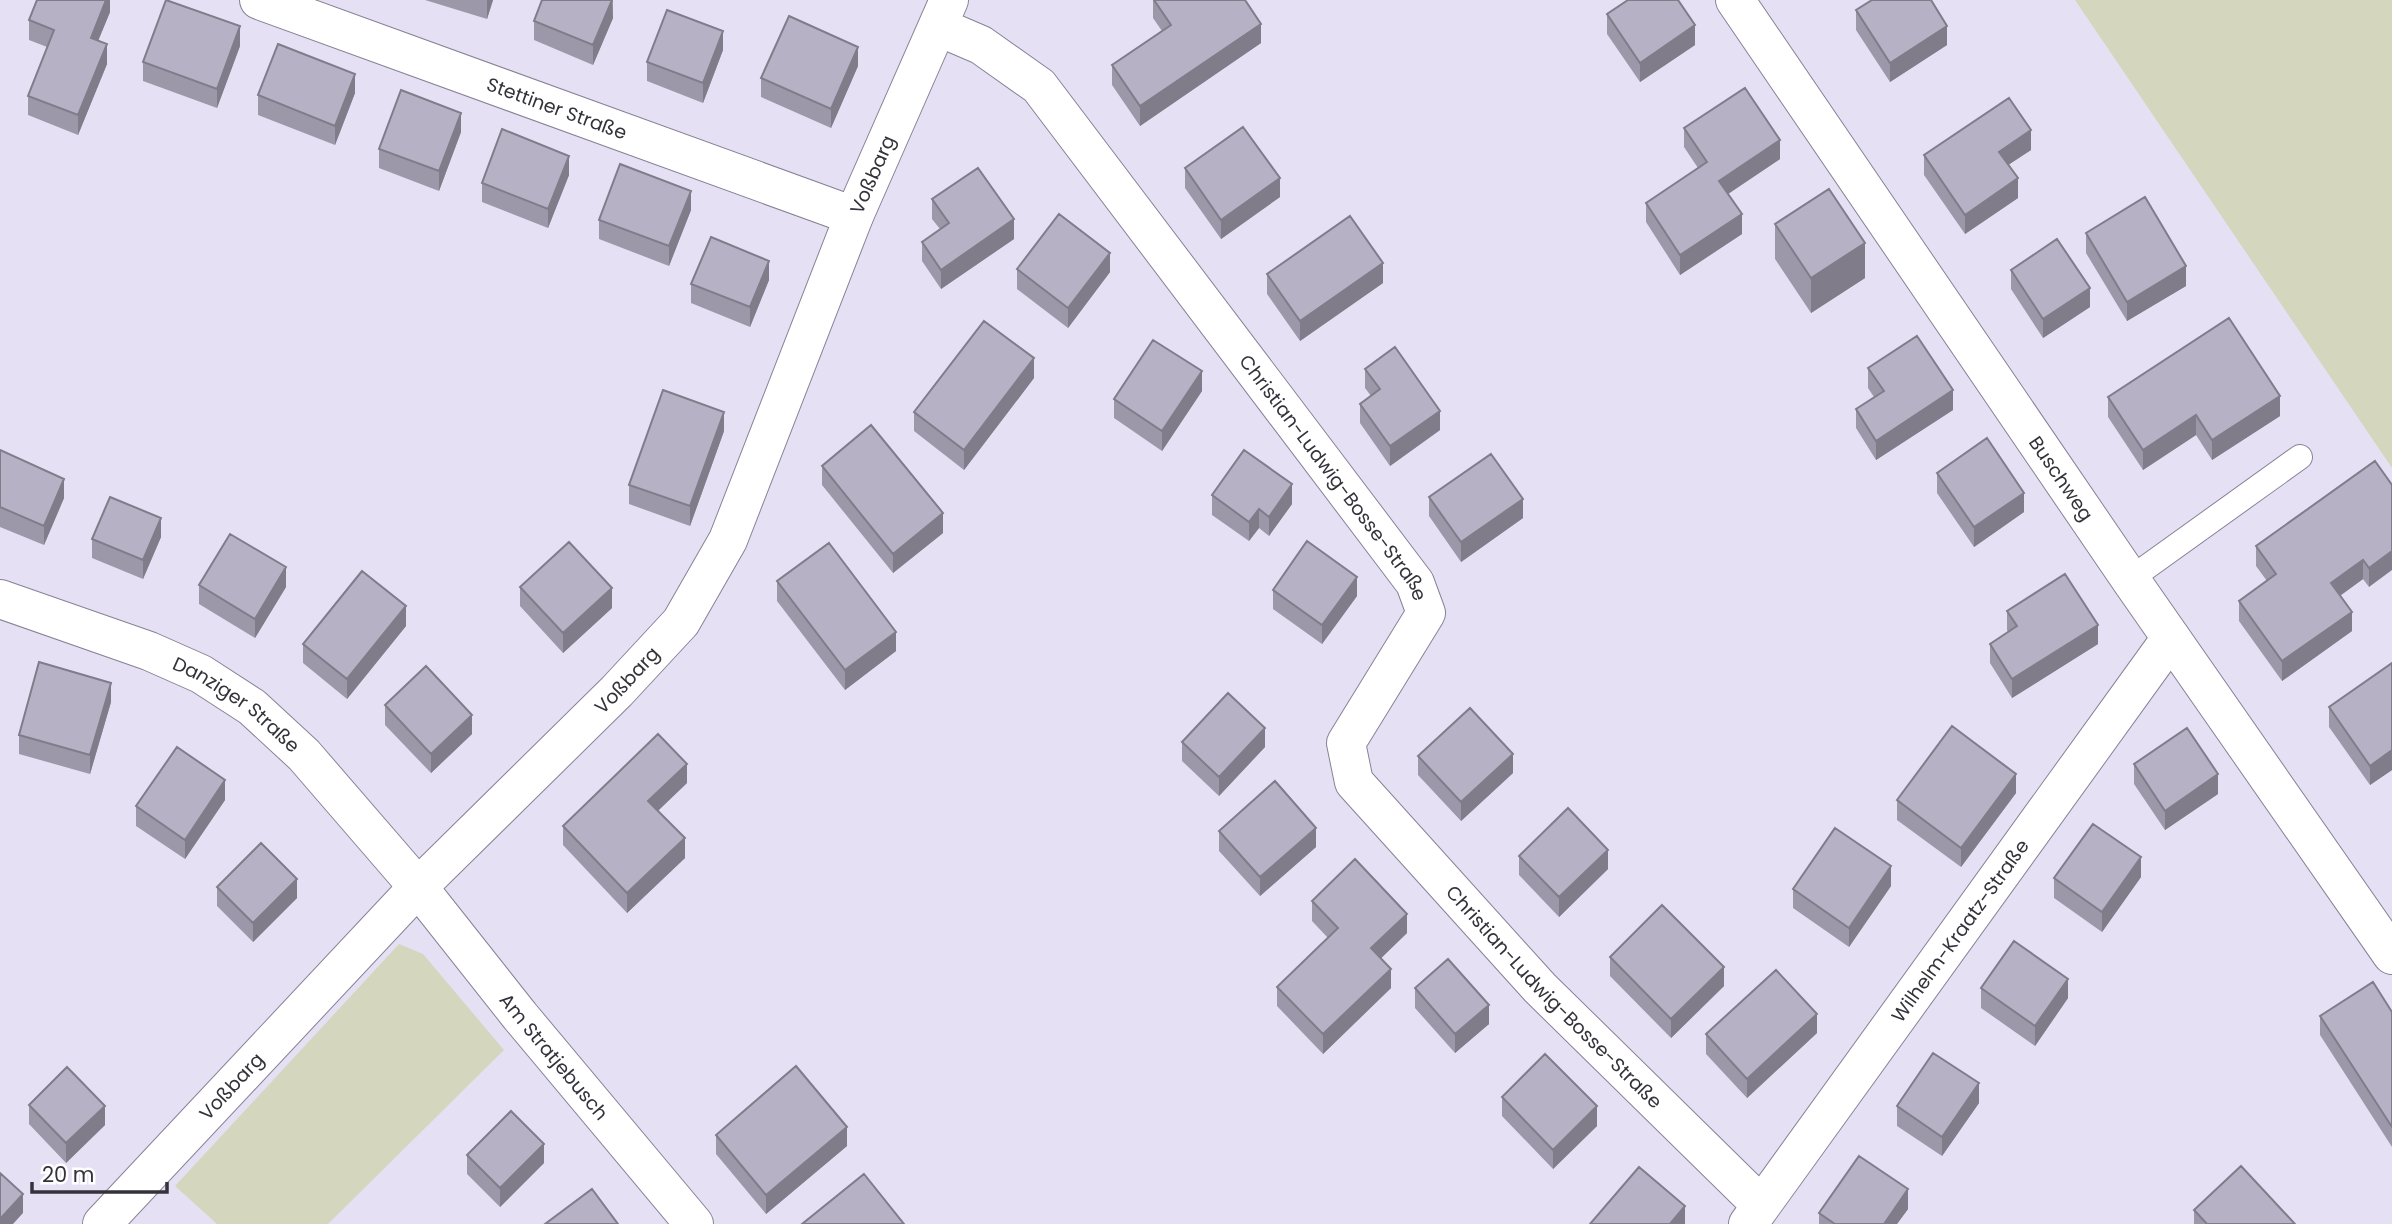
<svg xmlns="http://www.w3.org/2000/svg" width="2392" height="1224" viewBox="0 0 2392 1224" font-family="Poppins,sans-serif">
<rect width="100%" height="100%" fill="#e6e0f5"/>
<path fill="#d4d7bd" d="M2075,0H2392V468Z
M399,944L423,954L504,1050L328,1224H217L175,1186Z"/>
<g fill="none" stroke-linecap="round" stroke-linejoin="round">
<g stroke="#888295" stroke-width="26">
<path id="lane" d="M2130,579L2300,457"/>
</g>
<g stroke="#888295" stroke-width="40">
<g id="street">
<path id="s1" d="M259,0L854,216"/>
<path id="s2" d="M1735,0L2130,579L2392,955"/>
<path id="s3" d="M939,27L981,45L1039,86L1415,583L1426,613L1346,743L1354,782L1540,988L1761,1205"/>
<path id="s4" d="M0,599L149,651L201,674L252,707L304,755L418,887L520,1016L694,1224"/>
<path id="s5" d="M102,1224L418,887L617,691L681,622L728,540L854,216L949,0"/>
<path id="s6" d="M1748,1224L2171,638"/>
</g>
</g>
<use href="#lane" stroke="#fff" stroke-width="24"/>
<use href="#street" stroke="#fff" stroke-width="38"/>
</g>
<path fill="#9d98a9" d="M106,0H110V12L98,41L107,64L78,135L28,115V96L47,47L29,40V20Z
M425,0H493L487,19Z
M613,0V18L593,65L534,40V21Z
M1153,0H1245L1261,43L1140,126L1112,85V65L1162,31L1153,18Z
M1856,10L1947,45L1890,82L1856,30Z
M1607,14L1695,45L1640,82L1607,34Z
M240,46L217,108L143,81V62Z
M723,50L703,103L647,81V62Z
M858,66L831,128L761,97V78Z
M355,93L335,145L258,115V95Z
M1684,128L1780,159L1728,194L1742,234L1680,275L1646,222V203L1698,168L1684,147Z
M461,132L439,191L379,168V149Z
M2031,150L2008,165L2018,198L1965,234L1924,175V155Z
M1185,168L1280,197L1221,239L1185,188Z
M569,175L548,228L482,202V183Z
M932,199L1014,239L941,289L922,261V242L940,229L932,219Z
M691,210L669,266L599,239V220Z
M1775,224L1865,278L1811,313L1775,259Z
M2086,233L2186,286L2127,321L2086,253Z
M1017,269L1110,272L1068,328L1017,289Z
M2011,270L2090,307L2043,338L2011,289Z
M1267,274L1383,283L1300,341L1267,294Z
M769,280L750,327L691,303V284Z
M1868,368L1953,410L1876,460L1856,428V409L1874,397L1868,388Z
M1365,369L1440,430L1390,466L1360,423V404L1371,396L1365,388Z
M1034,378L964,470L914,431V412Z
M1202,391L1162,451L1114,418V399Z
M2108,397L2280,416L2212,460L2196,435L2143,470L2108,417Z
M724,431L690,526L629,504V485Z
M0,450L64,498L44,545L0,527Z
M2375,461L2369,587L2363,579L2340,596L2352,631L2282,681L2239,621V601L2267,581L2256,566V546Z
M822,466L943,533L893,573L822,485Z
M1937,473L2024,512L1974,547L1937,493Z
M1212,495L1292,504L1269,536L1259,528L1249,541L1212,515Z
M1429,497L1523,518L1461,562L1429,516Z
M161,537L143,579L92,558V539Z
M777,581L896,651L845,690L777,601Z
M199,585L286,587L255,638L199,604Z
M520,587L612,608L563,653L520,606Z
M1273,590L1357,596L1322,644L1273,609Z
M2007,611L2098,644L2012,698L1990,663V644L2008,632L2007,630Z
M406,626L347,699L303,663V644Z
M2392,663V770L2370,785L2329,727V707Z
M111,702L90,774L19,754V735Z
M385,705L472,734L431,773L385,725Z
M1182,742L1265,747L1219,796L1182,761Z
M1418,756L1513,773L1461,821L1418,775Z
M2134,764L2218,794L2165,830L2134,784Z
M687,783L658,811L685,858L627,913L563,845V826Z
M2016,793L1961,867L1897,820V800Z
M225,800L185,859L136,826V806Z
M1219,831L1316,847L1260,896L1219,851Z
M1519,856L1608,869L1559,917L1519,875Z
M2141,877L2102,932L2054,898V878Z
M1891,886L1849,947L1793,908V889Z
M217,887L297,898L253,942L217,906Z
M1312,901L1407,933L1381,958L1391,988L1323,1054L1277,1006V987L1328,938L1312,921Z
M1610,957L1724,986L1671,1038L1610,976Z
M1415,988L1489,1024L1455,1053L1415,1008Z
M1981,988L2068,998L2035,1046L1981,1008Z
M2392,1012V1147L2320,1035V1016Z
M1817,1033L1747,1098L1706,1054V1034Z
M1502,1097L1597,1126L1553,1169L1502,1116Z
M1979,1103L1942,1156L1897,1126V1106Z
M29,1105L105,1125L66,1163L29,1124Z
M716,1135L847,1146L766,1214L716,1154Z
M467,1155L544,1163L500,1207L467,1174Z
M1908,1209L1897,1224H1819V1213Z
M2194,1210L2295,1224H2194Z"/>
<path fill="#807c8a" d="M106,0H110V12L91,58V38Z
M487,0H493L487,19Z
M612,0L613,18L593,65V45Z
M1261,24V43L1140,126V106Z
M1695,25V45L1640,82V63Z
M240,26V46L217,108V89Z
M1947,26V45L1890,82V63Z
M723,31V50L703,103V83Z
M107,44V64L78,135V115Z
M858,47V66L831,128V109Z
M355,74V93L335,145V126Z
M461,113V132L439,191V171Z
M2031,130V150L1999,171V152Z
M1780,140V159L1719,200V181Z
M569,156V175L548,228V209Z
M1280,178V197L1221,239V220Z
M2018,178V198L1965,234V215Z
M691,191V210L669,266V246Z
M1742,214V234L1680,275V255Z
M1014,219V239L941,289V270Z
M1865,243V278L1811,313V278Z
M1110,253V272L1068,328V308Z
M769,261V280L750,327V307Z
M1383,263V283L1300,341V321Z
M2186,266V286L2127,321V302Z
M2090,288V307L2043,338V319Z
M1034,358V378L964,470V450Z
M1202,371V391L1162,451V431Z
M1953,390V410L1876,460V441Z
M2280,396V416L2212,460V440Z
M1440,411V430L1390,466V446Z
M724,412V431L690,526V506Z
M2196,415V435L2143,470V450Z
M64,479V498L44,545V526Z
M1292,484V504L1269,536V517Z
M2024,493V512L1974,547V527Z
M1523,499V518L1461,562V542Z
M1259,509V528L1249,541V522Z
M943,513V533L893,573V554Z
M161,518V537L143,579V560Z
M2392,551V570L2369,587V568Z
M2363,560V579L2331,602V583Z
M286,567V587L255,638V619Z
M1357,577V596L1322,644V625Z
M612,588V608L563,653V633Z
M406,606V626L347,699V679Z
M2352,612V631L2282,681V661Z
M2098,625V644L2012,698V679Z
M896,632V651L845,690V670Z
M111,683V702L90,774V755Z
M472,715V734L431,773V754Z
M1265,728V747L1219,796V777Z
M2392,750V770L2370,785V766Z
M1513,754V773L1461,821V802Z
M687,764V783L648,820V801Z
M2016,774V793L1961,867V848Z
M2218,774V794L2165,830V811Z
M225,780V800L185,859V840Z
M1316,828V847L1260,896V877Z
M685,838V858L627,913V893Z
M1608,850V869L1559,917V897Z
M2141,857V877L2102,932V912Z
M1891,866V886L1849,947V928Z
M297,879V898L253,942V923Z
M1407,914V933L1371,968V948Z
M1724,967V986L1671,1038V1019Z
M1391,969V988L1323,1054V1034Z
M2068,979V998L2035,1046V1026Z
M1489,1005V1024L1455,1053V1034Z
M1817,1014V1033L1747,1098V1079Z
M1979,1083V1103L1942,1156V1137Z
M105,1106V1125L66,1163V1143Z
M1597,1106V1126L1553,1169V1150Z
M847,1127V1146L766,1214V1195Z
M544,1144V1163L500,1207V1188Z
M1908,1189V1209L1897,1224H1884Z
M23,1194V1213L13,1224H0V1219Z
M1685,1206V1224H1670Z"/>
<path fill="#b7b1c5" stroke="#807c8a" stroke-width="2" d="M37,0H106L91,38L107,44L78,115L28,96L54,30L29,20Z
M166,0L240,26L217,89L143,62Z
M542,0H612L593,45L534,21Z
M1154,0H1245L1261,24L1140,106L1112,65L1171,25Z
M1628,0H1678L1695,25L1640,63L1607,14Z
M1872,0H1931L1947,26L1890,63L1856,10Z
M667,10L723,31L703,83L647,62Z
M789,16L858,47L831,109L761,78Z
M278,44L355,74L335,126L258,95Z
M1745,88L1780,140L1719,181L1742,214L1680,255L1646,203L1707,162L1684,128Z
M401,90L461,113L439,171L379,149Z
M2009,98L2031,130L1999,152L2018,178L1965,215L1924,155Z
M1243,127L1280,178L1221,220L1185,168Z
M502,129L569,156L548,209L482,183Z
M620,164L691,191L669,246L599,220Z
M978,168L1014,219L941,270L922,242L949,223L932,199Z
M1829,189L1865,243L1811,278L1775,224Z
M2145,197L2186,266L2127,302L2086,233Z
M1059,214L1110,253L1068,308L1017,269Z
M1350,216L1383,263L1300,321L1267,274Z
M711,237L769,261L750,307L691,284Z
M2057,239L2090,288L2043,319L2011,270Z
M2229,318L2280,396L2212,440L2196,415L2143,450L2108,397Z
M984,321L1034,358L964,450L914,412Z
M1917,336L1953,390L1876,441L1856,409L1884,391L1868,368Z
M1153,340L1202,371L1162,431L1114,399Z
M1395,347L1440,411L1390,446L1360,404L1380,389L1365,369Z
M663,390L724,412L690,506L629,485Z
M871,425L943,513L893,554L822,466Z
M1987,438L2024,493L1974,527L1937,473Z
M0,450L64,479L44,526L0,507Z
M1244,450L1292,484L1269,517L1259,509L1249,522L1212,495Z
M1491,454L1523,499L1461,542L1429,497Z
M2375,461L2392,485V551L2369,568L2363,560L2331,583L2352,612L2282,661L2239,601L2276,574L2256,546Z
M110,497L161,518L143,560L92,539Z
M230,534L286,567L255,619L199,585Z
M1307,541L1357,577L1322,625L1273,590Z
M569,542L612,588L563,633L520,587Z
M829,543L896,632L845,670L777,581Z
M362,571L406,606L347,679L303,644Z
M2065,574L2098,625L2012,679L1990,644L2017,626L2007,611Z
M39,662L111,683L90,755L19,735Z
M2392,663V750L2370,766L2329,707Z
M426,666L472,715L431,754L385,705Z
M1228,693L1265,728L1219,777L1182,742Z
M1470,708L1513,754L1461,802L1418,756Z
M1952,726L2016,774L1961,848L1897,800Z
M2187,728L2218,774L2165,811L2134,764Z
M658,734L687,764L648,801L685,838L627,893L563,826Z
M177,747L225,780L185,840L136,806Z
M1275,781L1316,828L1260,877L1219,831Z
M1568,808L1608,850L1559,897L1519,856Z
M2093,824L2141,857L2102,912L2054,878Z
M1835,828L1891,866L1849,928L1793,889Z
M261,843L297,879L253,923L217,887Z
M1355,859L1407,914L1371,948L1391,969L1323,1034L1277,987L1338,928L1312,901Z
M1662,905L1724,967L1671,1019L1610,957Z
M2014,941L2068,979L2035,1026L1981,988Z
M1448,959L1489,1005L1455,1034L1415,988Z
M1776,970L1817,1014L1747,1079L1706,1034Z
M2373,982L2392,1012V1127L2320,1016Z
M1933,1053L1979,1083L1942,1137L1897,1106Z
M1545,1054L1597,1106L1553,1150L1502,1097Z
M796,1066L847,1127L766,1195L716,1135Z
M67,1067L105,1106L66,1143L29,1105Z
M511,1111L544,1144L500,1188L467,1155Z
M1859,1156L1908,1189L1884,1224H1835L1819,1213Z
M2241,1166L2295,1224H2207L2194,1210Z
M1639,1167L1685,1206L1670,1224H1590Z
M0,1173L23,1194L0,1219Z
M864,1174L904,1224H802Z
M592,1189L618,1224H545Z"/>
<g text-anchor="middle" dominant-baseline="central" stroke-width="7" stroke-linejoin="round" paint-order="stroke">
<g font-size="19" fill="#34323a" stroke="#fff">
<text stroke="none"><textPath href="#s1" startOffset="317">Stettiner Straße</textPath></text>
<text stroke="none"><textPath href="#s5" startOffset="1323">Voßbarg</textPath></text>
<text stroke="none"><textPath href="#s3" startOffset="607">Christian-Ludwig-Bosse-Straße</textPath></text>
<text stroke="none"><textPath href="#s2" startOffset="579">Buschweg</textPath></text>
<text stroke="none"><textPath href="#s5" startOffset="756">Voßbarg</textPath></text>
<text stroke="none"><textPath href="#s4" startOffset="261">Danziger Straße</textPath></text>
<text stroke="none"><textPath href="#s6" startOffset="362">Wilhelm-Kraatz-Straße</textPath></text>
<text stroke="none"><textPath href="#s3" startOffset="1258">Christian-Ludwig-Bosse-Straße</textPath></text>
<text stroke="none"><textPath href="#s4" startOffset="738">Am Stratjebusch</textPath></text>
<text stroke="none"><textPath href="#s5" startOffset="189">Voßbarg</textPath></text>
</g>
</g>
<path d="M32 1182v10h135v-10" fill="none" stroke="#34323a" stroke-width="3.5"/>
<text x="42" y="1182" font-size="21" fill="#34323a" stroke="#ffffff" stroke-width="5" paint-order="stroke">20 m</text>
</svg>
